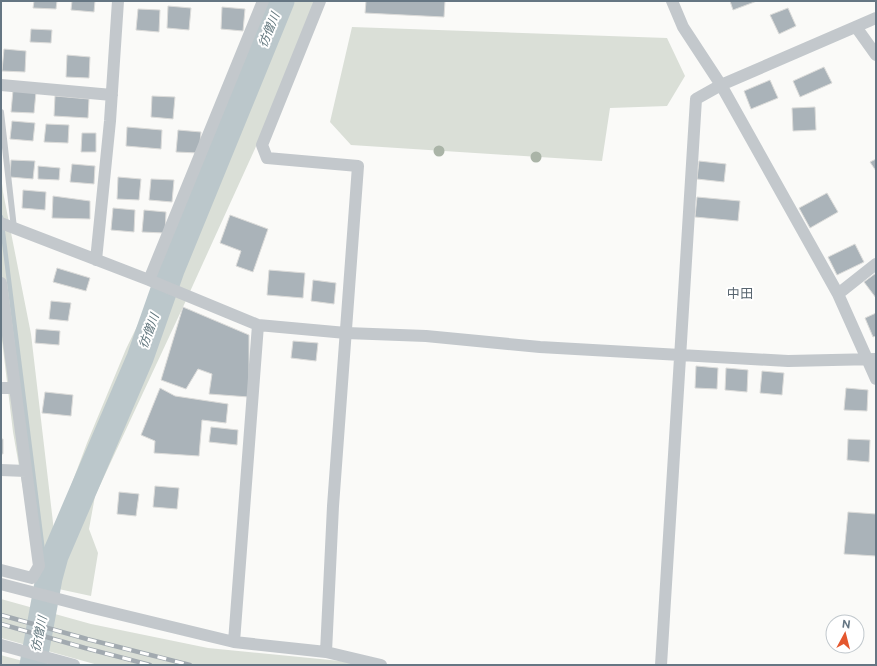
<svg xmlns="http://www.w3.org/2000/svg" width="877" height="666" viewBox="0 0 877 666" font-family="'Public Sans','Noto Sans JP',sans-serif">
<rect width="100%" height="100%" fill="#fafaf8"/>
<path fill="#dadfd7" d="M263,1H319L303,43L183,307L95,496L89,529L98,553L91,596L40,585L13,432L1,332V175L3,192L31,334L54,531L87,443L126,349L161,277L174,220Z
M352,27L667,38L685,76L667,106L610,108L602,161L351,145L330,122Z
M1,599L91,624L208,648L381,665H98L1,638Z
M1,655L4,656L38,665H1Z"/>
<g fill="none" stroke-linecap="round" stroke-linejoin="round">
<path stroke="#bbc7cb" stroke-width="4.5" d="M1,217L43,552L49,578"/>
<path stroke="#bbc7cb" stroke-width="27" d="M33,665L49,578L55,556L140,358L171,270L281,1"/>
</g>
<path fill="#aab3b9" stroke="#dcdcda" d="M34,1H57L56,9L33,8Z
M72,1H95L94,12L71,10Z
M366,1H445L444,17L365,13Z
M730,1H757L733,10Z
M168,6L191,8L189,30L167,28Z
M222,7L245,9L243,31L221,29Z
M788,8L796,26L779,34L770,15Z
M138,9L160,10L159,32L136,30Z
M31,29L52,30L51,43L30,42Z
M4,49L26,51L25,72L2,71Z
M67,55L90,57L89,78L66,77Z
M824,67L832,83L800,97L793,81Z
M770,80L778,98L751,109L744,91Z
M13,90L36,92L34,113L11,112Z
M55,96L89,99L88,118L54,116Z
M152,96L175,97L173,119L151,117Z
M815,107L816,130L793,131L792,108Z
M12,121L35,123L33,141L10,139Z
M46,124L69,125L68,143L44,142Z
M127,127L162,130L161,149L126,146Z
M178,130L201,132L199,153L176,152Z
M82,133H96V152H81Z
M876,159V171L870,162Z
M11,160L35,161L33,179L10,177Z
M699,161L726,164L724,182L697,179Z
M72,164L95,166L94,184L70,182Z
M38,166L60,168L59,180L38,179Z
M118,177L141,179L139,200L117,199Z
M151,179L174,180L172,202L149,200Z
M23,190L46,192L45,210L22,208Z
M827,193L838,212L810,228L799,208Z
M53,196L90,201V219L52,218Z
M697,197L740,201L738,221L695,217Z
M113,208L135,210L134,232L111,230Z
M144,210L166,212L165,233L142,232Z
M230,215L268,229L253,272L236,266L241,251L220,243Z
M855,244L864,262L837,275L828,257Z
M57,268L90,278L86,291L53,282Z
M269,270L305,273L303,298L267,295Z
M876,273V298L864,282Z
M313,280L336,283L334,304L311,301Z
M51,301L71,303L68,321L49,319Z
M183,307L249,335V397L209,394L212,374L198,369L186,389L161,380Z
M876,313V336L873,337L865,318Z
M36,329L60,331L59,345L35,343Z
M293,341L318,343L316,361L291,358Z
M696,366L718,368L717,389L695,388Z
M726,368L748,370L747,392L725,390Z
M762,371L784,373L782,395L760,393Z
M160,388L175,396L228,404L226,423L202,420L199,456L154,453L155,441L141,435Z
M846,388L868,390L867,411L844,410Z
M45,392L73,395L71,416L42,413Z
M211,427L238,430L237,445L209,442Z
M1,439H3V454H1Z
M848,439L870,440L869,462L847,460Z
M155,486L179,488L177,509L153,507Z
M119,492L139,494L136,516L117,514Z
M848,512L876,514V556L844,554Z"/>
<g fill="none" stroke-linecap="round" stroke-linejoin="round">
<path stroke="#c3c8cc" stroke-width="6" d="M1,112L14,228"/>
<path stroke="#c3c8cc" stroke-width="12" d="M320,1L262,145L267,158L358,166L333,506L326,652
M672,1L683,27L721,85L838,294L876,379
M856,27L876,55
M1,85L112,95
M1,223L149,280L258,325L346,333L426,336L540,347L788,361L876,359
M96,260L110,121L118,1
M149,280L263,1
M1,283L39,566L32,578L1,570
M838,294L876,264
M1,388H15
M1,470L26,471
M1,584L89,607L234,642L326,652L381,665
M234,642L258,325
M1,645L74,665
M661,665L696,99L721,85L876,18"/>
<g stroke="#a2aab0" stroke-width="4.5">
<path id="rail" d="M1,615L87,639L190,665
M1,624L85,648L150,665"/>
</g>
<use href="#rail" stroke="#fff" stroke-width="3" stroke-dasharray="9" stroke-linecap="butt"/>
</g>
<g fill="#aab4a7">
<circle cx="439" cy="151" r="5.5"/>
<circle cx="536" cy="157" r="5.5"/>
</g>
<g text-anchor="middle" dominant-baseline="central" stroke-width="4" stroke-linejoin="round" paint-order="stroke">
<g font-size="12" font-style="italic" fill="#60757c" stroke="#fff">
<text transform="translate(269 30) rotate(-68)">彷僧川</text>
<text transform="translate(149 331) rotate(-70)">彷僧川</text>
<text transform="translate(39 634) rotate(-78)">彷僧川</text>
</g>
<g font-size="13" fill="#57646e" stroke="#fff">
<text x="740" y="293">中田</text>
</g>
</g>
<rect width="877" height="666" fill="none" stroke="#657683" stroke-width="4"/>
<g transform="translate(845 634) rotate(7)"><circle r="19" fill="#ffffff" stroke="#c1c8cd"/>
<path d="M0-3L7 15L0 10L-7 15Z" fill="#e4572e"/>
<text y="-6" font-size="11" font-weight="bold" text-anchor="middle" fill="#657683">N</text>
</g>
</svg>
